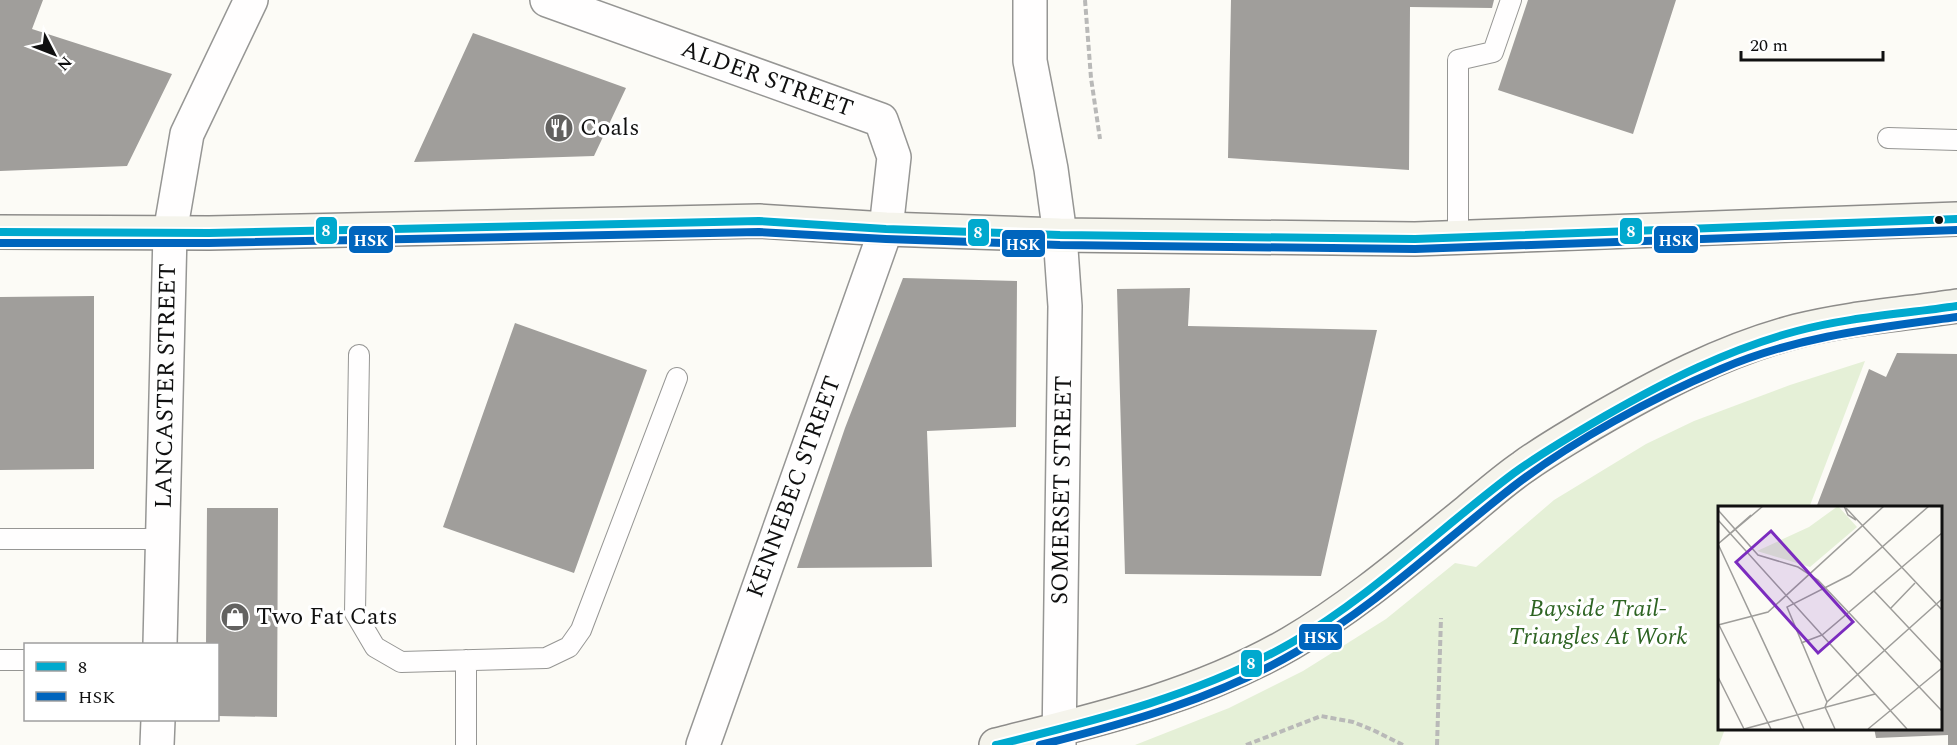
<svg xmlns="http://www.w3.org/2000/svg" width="1957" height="745" viewBox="0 0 1957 745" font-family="Spectral,serif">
<rect width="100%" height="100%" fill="#fcfbf6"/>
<path fill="#e5f0d7" d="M1865,361L1809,508H1720V728L1725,729L1719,745H1135L1229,708L1303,671L1386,619L1455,563L1476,567L1554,500L1646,444L1694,421L1790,385Z"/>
<path fill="#a09e9b" d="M0,0H43L32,29L172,74L127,166L0,171Z
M1231,0H1494L1492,8L1410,7L1409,170L1228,158Z
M1528,0H1676L1633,134L1498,90Z
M473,33L626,88L594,156L414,162Z
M903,278L1017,281L1016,427L927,431L932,567L797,568L845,428Z
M1190,288L1188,326L1377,330L1321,576L1125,574L1117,289Z
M94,296V469L0,470V297Z
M515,323L647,370L574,573L443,527Z
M1897,353L1957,354V745H1948V735L1876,738L1874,728H1940V508H1816L1869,369L1886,377Z
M207,508H278L277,717L218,716V644H206Z"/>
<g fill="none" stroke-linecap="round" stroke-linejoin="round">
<g stroke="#969694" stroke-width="22">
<path id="lane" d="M1888,138L1957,140
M1458,238V60L1493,52L1511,0
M359,355L355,613L375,647L401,662L546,658L569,647L581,630L677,378
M0,539H162
M0,660H26
M466,745V660"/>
</g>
<g stroke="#969694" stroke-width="36">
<path id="street" d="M547,0L881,120L894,157L886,229L703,745
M1030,0V61L1051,169L1060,235L1065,306L1059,745
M160,644L170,233L187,134L251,0
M157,745L158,720"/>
</g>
<g stroke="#8d8c8a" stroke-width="36">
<path id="secondary" d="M0,232L209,233L759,221L886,229L1060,235L1415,239L1957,219
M996,745C1097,720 1200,696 1291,643C1354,606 1411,557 1468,511C1486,496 1504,480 1523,467C1545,451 1568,438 1591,424C1656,386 1724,350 1797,331C1849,318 1904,314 1957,306"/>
</g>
<path stroke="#b9b9b8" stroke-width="4" stroke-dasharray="6 3" stroke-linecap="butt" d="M1085,0L1091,78L1100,139
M1246,745L1321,716L1353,722L1373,730L1403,745
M1437,745L1441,618"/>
<use href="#lane" stroke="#fffefe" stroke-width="20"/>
<use href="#street" stroke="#fffefe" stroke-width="33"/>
<use href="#secondary" stroke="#f5f4ec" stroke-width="33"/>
<g stroke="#fff" stroke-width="12">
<path id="bus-1" d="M0,232L209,233L759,221L886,229L1060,235L1415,239L1957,219
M996,745C1097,720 1200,695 1291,643C1372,596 1439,529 1514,473C1543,452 1574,434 1605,416C1666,381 1729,349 1797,331C1849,317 1904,314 1957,306"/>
</g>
<g stroke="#fff" stroke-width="12">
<path id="bus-2" d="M0,243H209L759,232L886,239L1060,245L1415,249L1957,230
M1040,745C1128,723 1217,698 1296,652C1376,606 1442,542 1514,486C1574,440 1652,398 1721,369C1798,336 1875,328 1957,317"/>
</g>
<use href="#bus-1" stroke="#00a9ce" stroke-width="8"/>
<use href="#bus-2" stroke="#0065bd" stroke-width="8"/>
</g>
<defs>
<g id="restaurant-disc" transform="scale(1.5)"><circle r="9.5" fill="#636260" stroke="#fff"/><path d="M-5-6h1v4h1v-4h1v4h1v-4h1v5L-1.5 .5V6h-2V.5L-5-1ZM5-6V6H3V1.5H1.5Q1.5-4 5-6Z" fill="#fff"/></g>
<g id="shop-disc" transform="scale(1.5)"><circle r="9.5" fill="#636260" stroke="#fff"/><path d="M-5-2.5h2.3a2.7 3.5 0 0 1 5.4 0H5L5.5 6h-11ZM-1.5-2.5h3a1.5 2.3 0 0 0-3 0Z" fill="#fff"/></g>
</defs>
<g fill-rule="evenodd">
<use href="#restaurant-disc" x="559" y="128"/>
<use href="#shop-disc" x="235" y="617"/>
</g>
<circle fill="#101010" stroke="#fff" stroke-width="2" cx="1939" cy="220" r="5"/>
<g text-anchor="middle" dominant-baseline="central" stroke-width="6" stroke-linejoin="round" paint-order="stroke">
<g font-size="24" fill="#101010" stroke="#fff">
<text transform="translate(767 79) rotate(20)">ALDER STREET</text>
<text transform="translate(166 386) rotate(-89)">LANCASTER STREET</text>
<text transform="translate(794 487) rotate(-70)">KENNEBEC STREET</text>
<text transform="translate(1062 490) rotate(-89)">SOMERSET STREET</text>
</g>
<g font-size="24" fill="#101010" stroke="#fff" text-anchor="start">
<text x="580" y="128">Coals</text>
<text x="256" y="617">Two Fat Cats</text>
</g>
<g font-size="24" font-style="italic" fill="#2e6423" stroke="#fff">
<text x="1598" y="609">Bayside Trail-<tspan x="1598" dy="28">Triangles At Work</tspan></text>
</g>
</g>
<g transform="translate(1718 506)">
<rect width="224" height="224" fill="#fcfbf6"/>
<path d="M120,0L139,21L92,61L39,45L91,21Z" fill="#e5f0d7"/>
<path fill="none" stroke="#9e9d9a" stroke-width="1.5" d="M126,0L130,9L138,14M128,2L224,104M0,4L40,49L80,61L100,74L224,205M0,14L189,223M0,38L86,223M0,38L45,0M0,38L33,9M156,85L224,157M172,103L197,77M0,119L50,106L166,0M1,119L53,223M83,137L104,129L224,27M0,171L26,223M109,196L69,101L132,69L211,0M26,223L157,188M117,223L107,201L109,196L224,93M150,223L224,162"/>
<path fill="#7b2cbf" fill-opacity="0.15" stroke="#7b2cbf" stroke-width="3" d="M53,25L135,116L100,147L18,56Z"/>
<rect width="224" height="224" fill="none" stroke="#101010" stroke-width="3"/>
</g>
<g stroke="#fff" stroke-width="2">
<rect x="315" y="216" width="23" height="29" rx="6" fill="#00a9ce"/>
<rect x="1619" y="217" width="24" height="28" rx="6" fill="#00a9ce"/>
<rect x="967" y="218" width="23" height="29" rx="6" fill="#00a9ce"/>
<rect x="348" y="225" width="46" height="29" rx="6" fill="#0065bd"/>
<rect x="1653" y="225" width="46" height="29" rx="6" fill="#0065bd"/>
<rect x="1001" y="229" width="45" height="29" rx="6" fill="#0065bd"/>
<rect x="1298" y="623" width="45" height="28" rx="6" fill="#0065bd"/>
<rect x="1240" y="649" width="23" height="29" rx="6" fill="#00a9ce"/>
</g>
<g font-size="16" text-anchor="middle" font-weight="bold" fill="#fff">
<text x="326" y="236">8</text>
<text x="1631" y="237">8</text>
<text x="978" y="238">8</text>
<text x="371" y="246">HSK</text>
<text x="1676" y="246">HSK</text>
<text x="1023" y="250">HSK</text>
<text x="1321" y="643">HSK</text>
<text x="1251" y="669">8</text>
</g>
<rect x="24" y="643" width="195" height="78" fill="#ffffff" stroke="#9f9f9f" stroke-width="1.5"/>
<rect x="36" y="662" width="30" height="9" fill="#00a9ce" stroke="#9f9f9f" stroke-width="1.5"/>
<text x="78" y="673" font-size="18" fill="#101010">8</text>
<rect x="36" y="692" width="30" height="9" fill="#0065bd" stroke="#9f9f9f" stroke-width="1.5"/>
<text x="78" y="703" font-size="18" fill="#101010">HSK</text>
<g transform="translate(54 54) rotate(132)" stroke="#ffffff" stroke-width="4.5" paint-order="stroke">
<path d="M0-4.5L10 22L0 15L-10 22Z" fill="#101010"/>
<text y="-9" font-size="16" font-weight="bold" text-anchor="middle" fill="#101010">N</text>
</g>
<path d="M1741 51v9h142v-9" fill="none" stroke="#101010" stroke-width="3"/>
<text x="1750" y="51" font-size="18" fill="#101010" stroke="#ffffff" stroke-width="4.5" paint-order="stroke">20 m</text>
</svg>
